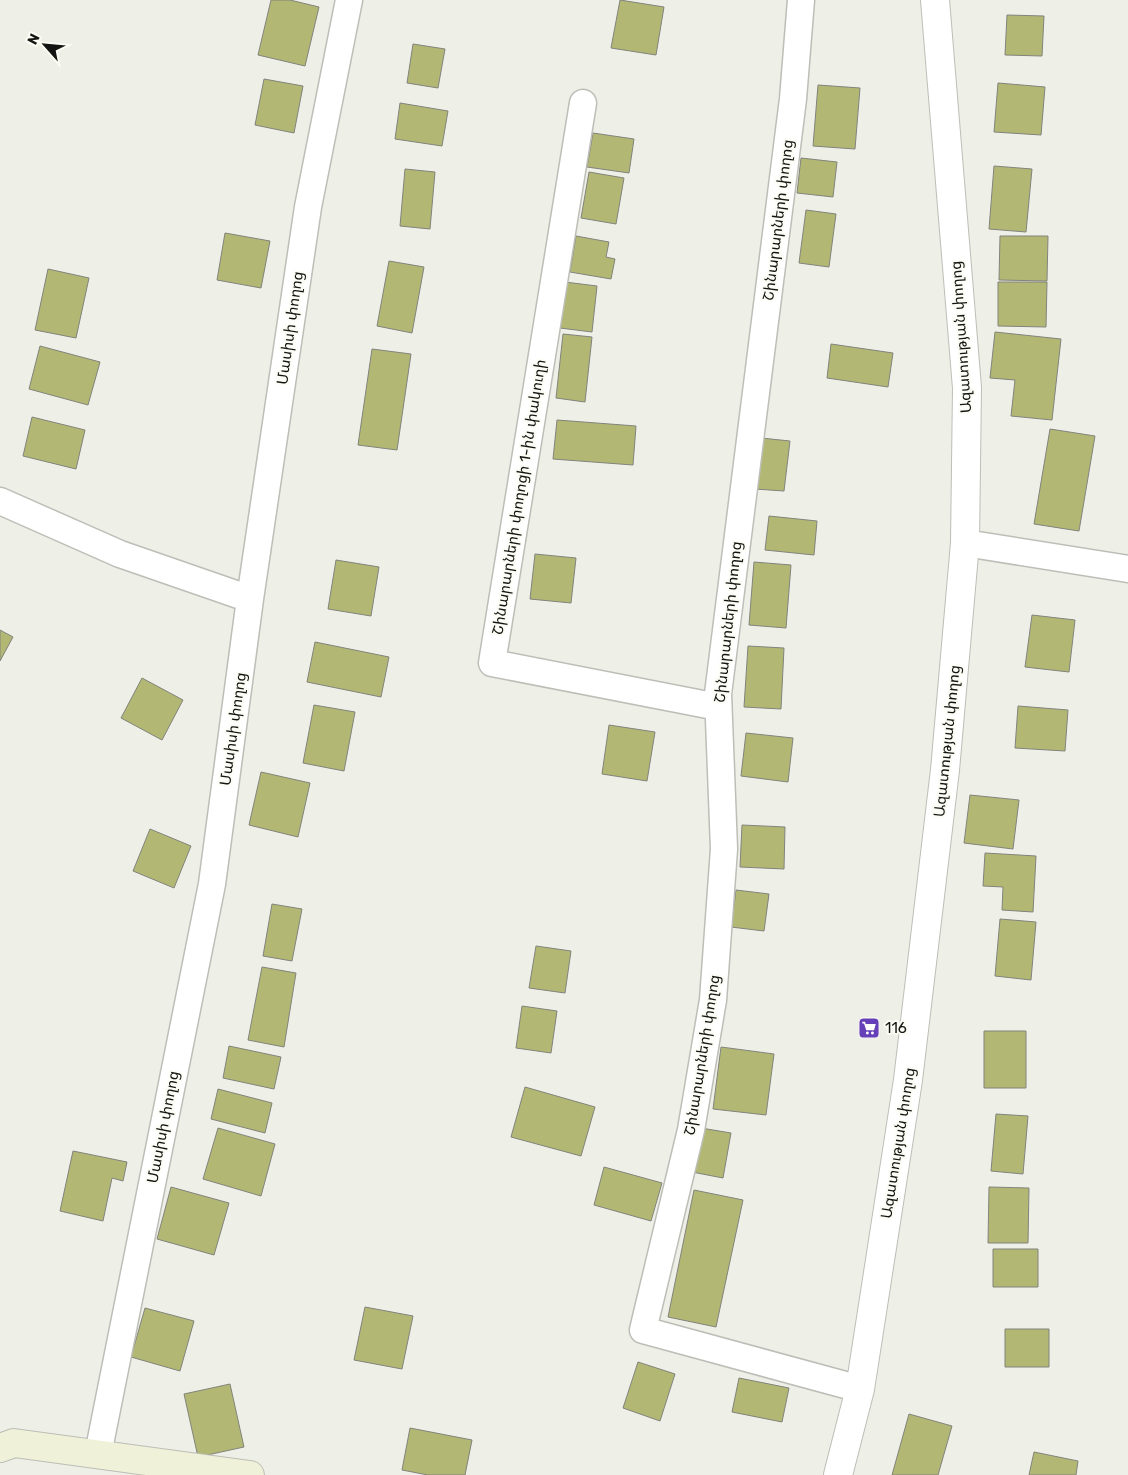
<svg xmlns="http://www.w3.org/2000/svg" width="1128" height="1475" viewBox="0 0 1128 1475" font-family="Rubik,'Noto Sans Armenian',sans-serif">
<rect width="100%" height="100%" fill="#eeefe7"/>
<path fill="#b2b873" stroke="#82837c" d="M271,0H290L319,7L305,66L258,55Z
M620,0L664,7L656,55L611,48Z
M1007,15L1044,16L1042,56L1005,55Z
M413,44L445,49L438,88L407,83Z
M264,79L303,86L294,133L255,125Z
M998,83L1045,87L1041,135L994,132Z
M818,85L860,88L855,149L813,146Z
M400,103L448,111L442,146L395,139Z
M593,133L634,139L629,173L587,167Z
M801,158L837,162L833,197L797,193Z
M994,166L1032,169L1026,232L989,229Z
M405,169L435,172L430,229L400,226Z
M589,172L624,178L616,224L581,218Z
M806,210L836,214L829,267L799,263Z
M225,233L270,241L261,288L217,280Z
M576,236L609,242L606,257L615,259L611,279L570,272Z
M1000,236H1048L1047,281L999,280Z
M389,261L424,267L412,333L377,326Z
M48,269L89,278L76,338L35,330Z
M565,282L597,286L592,332L560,328Z
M998,282H1047L1046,327L998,326Z
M995,332L1061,339L1052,420L1011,416L1015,380L990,378Z
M563,334L592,337L585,402L556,398Z
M831,344L893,353L888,387L827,378Z
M40,346L100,362L88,405L29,389Z
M372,349L411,354L397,450L358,445Z
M32,417L85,430L76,469L23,456Z
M557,420L636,426L633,465L553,459Z
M1050,429L1095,436L1079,531L1034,524Z
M761,438L790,441L784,491L755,489Z
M769,516L817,521L814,555L765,550Z
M535,554L576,558L571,603L530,599Z
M336,560L379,567L371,616L328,609Z
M754,562L791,565L786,628L749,625Z
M1032,615L1075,620L1069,672L1025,667Z
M0,630L13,637L0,661Z
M315,642L389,657L381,697L307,682Z
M748,646L784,648L781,709L744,707Z
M142,678L183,700L162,740L121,718Z
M314,705L355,712L344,771L303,763Z
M1018,706L1068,710L1065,751L1015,748Z
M609,725L655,732L647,781L602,774Z
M746,733L793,738L788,782L741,776Z
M261,772L310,783L298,837L249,825Z
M970,795L1019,800L1013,849L964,843Z
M742,825L785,827L784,869L740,867Z
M150,829L191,846L174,888L133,871Z
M985,853L1036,856L1033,912L1002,910L1003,887L983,886Z
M736,890L769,894L764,931L731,927Z
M272,904L302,909L292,961L263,956Z
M1000,919L1036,922L1031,980L995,976Z
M536,946L571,951L565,993L529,988Z
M262,967L296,973L284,1047L248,1040Z
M522,1006L557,1011L551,1053L516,1048Z
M984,1031H1026V1088H984Z
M229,1046L281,1057L274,1089L223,1078Z
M721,1047L774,1054L766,1115L713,1109Z
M525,1087L595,1107L581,1156L511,1137Z
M218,1089L272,1103L265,1133L211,1119Z
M996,1114L1028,1116L1023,1174L991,1171Z
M218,1128L275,1144L261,1196L203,1179Z
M701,1128L731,1133L723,1178L692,1172Z
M73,1151L127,1162L123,1181L112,1178L103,1221L60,1211Z
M604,1167L662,1183L651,1221L594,1205Z
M171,1187L229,1203L214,1255L157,1239Z
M989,1187L1029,1188L1028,1243H988Z
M694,1190L743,1200L716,1327L668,1317Z
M993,1249H1038V1287H993Z
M365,1307L413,1316L402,1369L354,1360Z
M145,1308L194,1321L180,1371L131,1357Z
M1005,1329H1049V1367H1005Z
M638,1362L675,1374L660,1421L623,1408Z
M739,1378L789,1388L782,1422L732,1412Z
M230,1384L244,1447L198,1457L184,1394Z
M909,1414L952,1426L938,1475H892Z
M410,1428L472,1440L465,1475H428L402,1470Z
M1034,1452L1078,1461L1076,1475H1029Z"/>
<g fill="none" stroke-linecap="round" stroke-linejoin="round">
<g stroke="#bdbeb7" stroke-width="29">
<path id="minor" d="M801,0L793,99L718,694L724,849L713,1000L691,1130L643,1330L860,1389
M583,103L492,663L718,707
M0,501L120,554L250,599
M965,543L1128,569
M98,1454L212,884L250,599L308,207L349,0"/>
</g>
<g stroke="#bdbeb7" stroke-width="30">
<path id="tertiary" d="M838,1475L860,1389L908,1080L945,770L965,543L967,388L935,0"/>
</g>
<g stroke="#bdbeb7" stroke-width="30">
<path id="secondary" d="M0,1448L14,1443L250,1475"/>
</g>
<use href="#minor" stroke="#fff" stroke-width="26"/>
<use href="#tertiary" stroke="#fff" stroke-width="28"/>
<use href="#secondary" stroke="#eff1d8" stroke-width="28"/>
</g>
<defs>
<g id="supermarket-square" transform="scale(1.125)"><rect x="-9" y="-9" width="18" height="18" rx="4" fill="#6640b8" stroke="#fbfcf4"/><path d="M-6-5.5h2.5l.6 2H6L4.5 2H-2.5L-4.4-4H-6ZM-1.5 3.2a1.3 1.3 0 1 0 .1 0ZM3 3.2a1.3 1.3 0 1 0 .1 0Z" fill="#fff"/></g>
</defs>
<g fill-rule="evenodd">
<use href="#supermarket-square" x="869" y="1028"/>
</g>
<g text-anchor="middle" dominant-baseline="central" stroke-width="4" stroke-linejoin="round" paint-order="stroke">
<g font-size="15" fill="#141512" stroke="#fbfcf4">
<text transform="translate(778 220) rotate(-83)">Շինարարների փողոց</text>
<text transform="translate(290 328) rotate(-82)">Մասիսի փողոց</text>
<text transform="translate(961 337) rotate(-94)">Ազատության փողոց</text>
<text transform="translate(519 497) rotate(-81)">Շինարարների փողոցի 1-ին փակուղի</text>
<text transform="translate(728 622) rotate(-84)">Շինարարների փողոց</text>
<text transform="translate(233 729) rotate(-82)">Մասիսի փողոց</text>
<text transform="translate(947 741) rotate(-84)">Ազատության փողոց</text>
<text transform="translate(702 1055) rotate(-81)">Շինարարների փողոց</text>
<text transform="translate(163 1127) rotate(-79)">Մասիսի փողոց</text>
<text transform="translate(898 1143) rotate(-81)">Ազատության փողոց</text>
</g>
<g font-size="15" fill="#141512" stroke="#fbfcf4" text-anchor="start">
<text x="885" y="1028">116</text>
</g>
</g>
<g transform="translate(45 45) rotate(297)" stroke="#fbfcf4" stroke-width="4" paint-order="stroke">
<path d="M0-4L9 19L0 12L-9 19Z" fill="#141512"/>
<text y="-8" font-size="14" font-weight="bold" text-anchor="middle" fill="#141512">N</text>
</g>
</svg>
